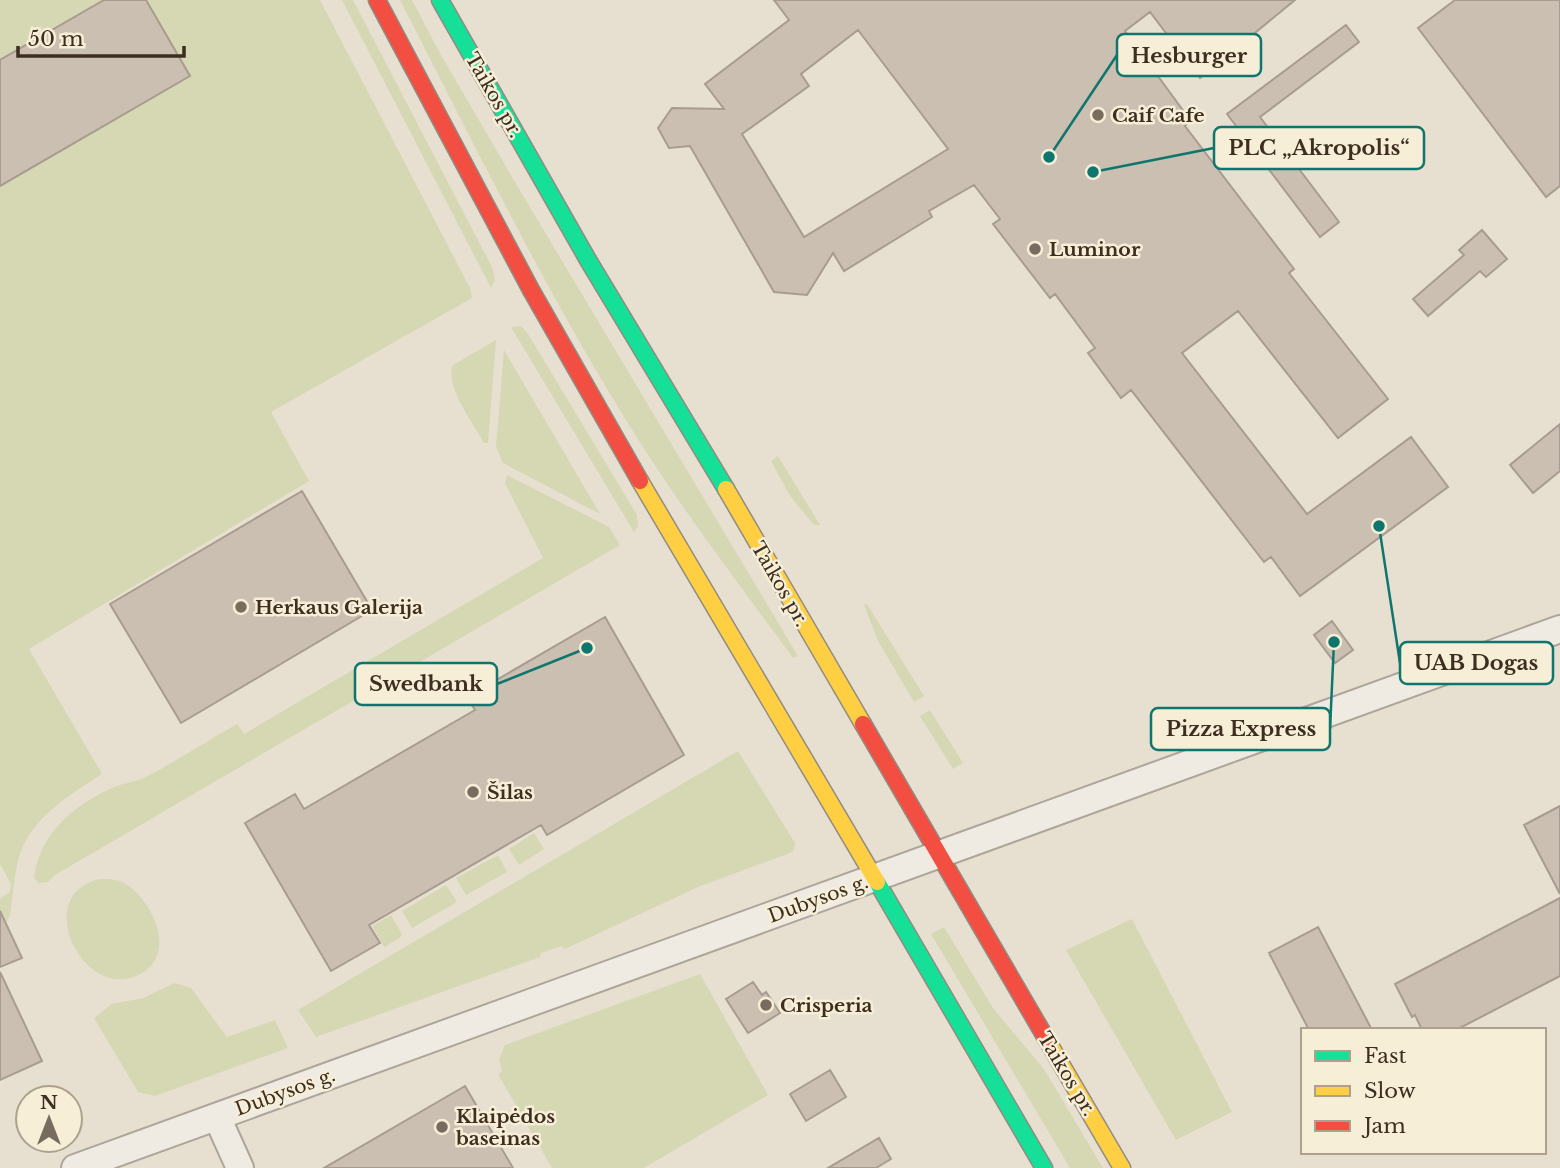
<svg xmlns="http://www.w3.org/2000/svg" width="1560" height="1168" viewBox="0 0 1560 1168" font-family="'Libre Baskerville',serif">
<rect width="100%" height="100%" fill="#e7e0d1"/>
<path fill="#d6d7b3" d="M0,0H104L0,60Z
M146,0H320L470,288L472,298L271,412L309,481L29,649L102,774C70,795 33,816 20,854C14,873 13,895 10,915L6,923L0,914V899L10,892L11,884L0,864V186Z
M342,0H353L492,267L495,280L491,288Z
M400,0H412L441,55L512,177L798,656L793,658C739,584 683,511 634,433C547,294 475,146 400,0Z
M521,326L528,334L637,515L638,526L634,532L511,327Z
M496,340L488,443H484C474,424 444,386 453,365Z
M504,350L600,514L503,463L496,447Z
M778,456L820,525H814L790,496L771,461Z
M507,475L609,527L620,545L55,875L48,882L39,883L34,878C39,834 74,805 112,788C123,783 137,782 148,776C178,760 207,741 237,724L244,734L543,558L505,483Z
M867,604L924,696L914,702L878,641L864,605Z
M930,710L963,763L953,769L920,716Z
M738,751L795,843L794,850L790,853L698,887L565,949L561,946L541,953L540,957L316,1037L298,1010Z
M534,833L544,849L519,865L509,849Z
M498,855L507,872L466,895L456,878Z
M100,879C109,879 118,879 126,884C151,900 176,949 145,971C88,1011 27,895 100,879Z
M446,885L457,902L412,928L402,911Z
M391,915L402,934L400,938L384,947L372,926Z
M1132,919L1232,1112L1176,1140L1066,950Z
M944,927L993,1008L1044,1069L1103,1168H1070L931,934Z
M700,974L768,1095L644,1168H552L498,1074L502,1071L499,1059L505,1045Z
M175,983L191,988L227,1037L275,1020L288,1048L155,1096L138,1092L94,1018L112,1004L143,998Z"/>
<path fill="#cbbfb2" stroke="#a89c90" stroke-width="2" fill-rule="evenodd" d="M104,0H146L190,76L0,186V60Z
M774,0H1295L1200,78L1150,12L1125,31L1190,120L1185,126L1294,269L1289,273L1388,399L1338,438L1238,311L1182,353L1307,514L1411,437L1448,487L1300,596L1271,557L1264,562L1131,390L1121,398L1088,353L1095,348L1055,294L1050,298L993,224L1000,219L974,185L929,211L932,217L844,271L833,253L807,295L774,292L690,146L669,148L658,128L672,108L724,109L705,84L789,20ZM858,30L948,149L804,237L742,134L809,86L801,74Z
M1455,0H1560V186L1546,197L1418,28Z
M1346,25L1359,42L1260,117L1339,222L1320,237L1227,114Z
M1482,230L1507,259L1486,277L1480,271L1428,316L1413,299L1464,255L1459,250Z
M1560,424V471L1533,493L1510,465Z
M302,491L372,610L181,723L110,604Z
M605,617L684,755L547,835L541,825L369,925L380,943L331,971L245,823L295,794L304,809L475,710L467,697Z
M1332,621L1353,650L1335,663L1314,635Z
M1560,806V894L1524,825Z
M1560,898V976L1456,1030H1422L1415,1015L1412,1017L1395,984Z
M0,911L22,958L0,967Z
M1318,927L1372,1030H1309L1269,953Z
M0,972L42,1061L0,1080Z
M753,982L762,995L766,992L780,1013L748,1033L726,999Z
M830,1070L846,1097L806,1121L790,1094Z
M465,1086L513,1168H324Z
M879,1138L891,1159L876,1168H828Z"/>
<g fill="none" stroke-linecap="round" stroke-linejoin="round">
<g stroke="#ada599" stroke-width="30">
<path id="street" d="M217,1117L240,1168
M75,1168L1560,629"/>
</g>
<g stroke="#928b80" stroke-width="19">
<path id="fast" d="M440,0L588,260L726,489
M877,882L1044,1168"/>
</g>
<g stroke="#928b80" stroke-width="19">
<path id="slow" d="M640,481L877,882
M726,489L863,724
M1047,1040L1122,1168"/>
</g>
<g stroke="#928b80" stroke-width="19">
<path id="jam" d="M377,0L531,290L640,481
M863,724L1047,1040"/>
</g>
<use href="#street" stroke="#efebe3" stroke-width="26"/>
<use href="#fast" stroke="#16e098" stroke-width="16"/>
<use href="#slow" stroke="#ffcf43" stroke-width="16"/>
<use href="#jam" stroke="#f24e42" stroke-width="16"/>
</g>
<g fill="#786c5e" stroke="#f7eed8" stroke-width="2.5">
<circle cx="1098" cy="115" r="7"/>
<circle cx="1035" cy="249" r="7"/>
<circle cx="241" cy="607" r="7"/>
<circle cx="473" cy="792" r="7"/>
<circle cx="766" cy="1005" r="7"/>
<circle cx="442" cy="1127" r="7"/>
</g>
<g text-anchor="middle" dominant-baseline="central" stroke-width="5" stroke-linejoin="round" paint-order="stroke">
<g font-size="19" fill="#3d2e20" stroke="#f7eed8">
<text transform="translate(494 95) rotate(60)">Taikos pr.</text>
<text transform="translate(780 584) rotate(60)">Taikos pr.</text>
<text transform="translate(818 899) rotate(-20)">Dubysos g.</text>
<text transform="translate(1067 1074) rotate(59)">Taikos pr.</text>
<text transform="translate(285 1092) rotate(-20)">Dubysos g.</text>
</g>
<g font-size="19" font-weight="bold" fill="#3d2e20" stroke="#f7eed8" text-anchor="start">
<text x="1112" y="115">Caif Cafe</text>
<text x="1049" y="249">Luminor</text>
<text x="255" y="607">Herkaus Galerija</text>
<text x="487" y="792">Šilas</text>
<text x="780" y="1005">Crisperia</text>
<text x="456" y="1116">Klaipėdos<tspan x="456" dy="22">baseinas</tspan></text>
</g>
</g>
<path fill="none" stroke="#0f766e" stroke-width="2.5" d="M1049 157L1117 55M1093 172L1214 148M1379 526L1400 663M587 648L497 684M1334 642L1330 729"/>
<g fill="#0f766e" stroke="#f7eed8" stroke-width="2.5">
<circle cx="1049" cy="157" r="7"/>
<circle cx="1093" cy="172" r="7"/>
<circle cx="1379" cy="526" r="7"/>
<circle cx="587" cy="648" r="7"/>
<circle cx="1334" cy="642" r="7"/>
</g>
<g fill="#f7eed8" stroke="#0f766e" stroke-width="2.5">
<rect x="1117" y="34" width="144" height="42" rx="7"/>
<rect x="1214" y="127" width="210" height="42" rx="7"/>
<rect x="1400" y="642" width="153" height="42" rx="7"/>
<rect x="355" y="663" width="142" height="42" rx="7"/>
<rect x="1151" y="708" width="179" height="42" rx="7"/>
</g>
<g font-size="21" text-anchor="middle" font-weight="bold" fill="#3d2e20">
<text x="1189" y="63">Hesburger</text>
<text x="1319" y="155">PLC „Akropolis“</text>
<text x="1476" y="670">UAB Dogas</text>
<text x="426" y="691">Swedbank</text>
<text x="1241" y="736">Pizza Express</text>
</g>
<rect x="1301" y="1028" width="245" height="126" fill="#f7eed8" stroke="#ada18e" stroke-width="2"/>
<rect x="1315" y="1051" width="35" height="10" fill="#16e098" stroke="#ada18e" stroke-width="2"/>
<text x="1364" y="1063" font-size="21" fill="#3d2e20">Fast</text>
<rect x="1315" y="1086" width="35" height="10" fill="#ffcf43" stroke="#ada18e" stroke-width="2"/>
<text x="1364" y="1098" font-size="21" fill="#3d2e20">Slow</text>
<rect x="1315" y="1121" width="35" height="10" fill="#f24e42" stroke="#ada18e" stroke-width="2"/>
<text x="1364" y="1133" font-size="21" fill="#3d2e20">Jam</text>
<g transform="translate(49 1119)"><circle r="33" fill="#f7eed8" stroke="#ada18e" stroke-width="2"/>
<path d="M0-5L12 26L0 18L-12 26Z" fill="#786c5e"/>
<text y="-10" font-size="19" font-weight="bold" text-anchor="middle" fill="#3d2e20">N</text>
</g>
<path d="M18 46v10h166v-10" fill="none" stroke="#3d2e20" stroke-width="3.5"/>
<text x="28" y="46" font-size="21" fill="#3d2e20" stroke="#f7eed8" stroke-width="5" paint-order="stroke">50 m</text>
</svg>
